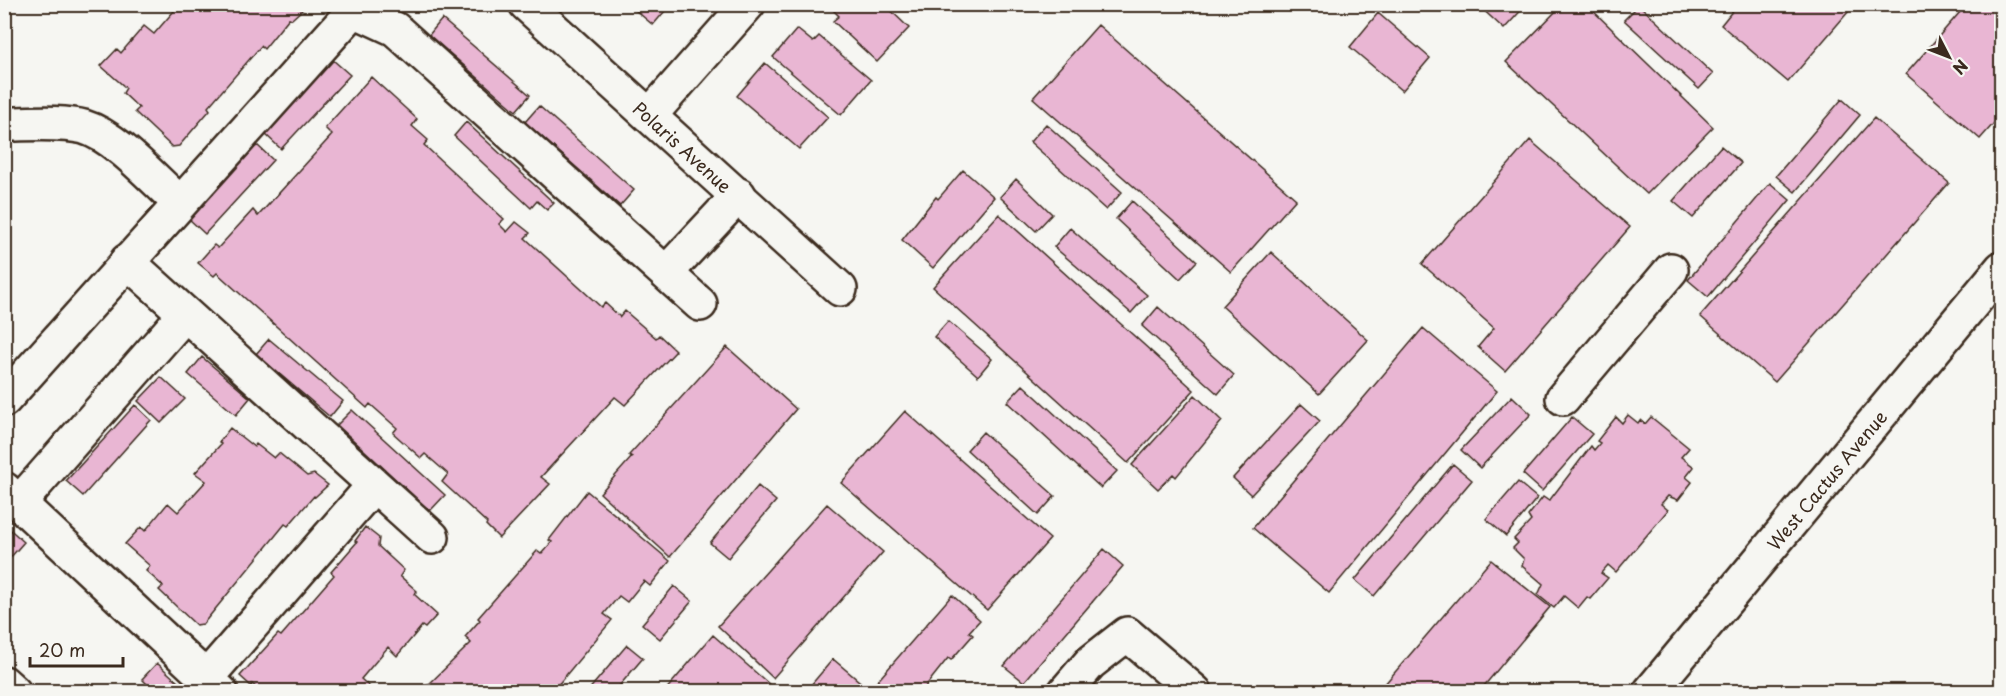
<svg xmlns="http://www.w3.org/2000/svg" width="2006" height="696" viewBox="0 0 2006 696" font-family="'Playpen Sans',sans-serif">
<rect width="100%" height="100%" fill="#f6f6f2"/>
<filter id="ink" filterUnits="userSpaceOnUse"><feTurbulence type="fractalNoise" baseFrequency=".0167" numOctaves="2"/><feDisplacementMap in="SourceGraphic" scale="12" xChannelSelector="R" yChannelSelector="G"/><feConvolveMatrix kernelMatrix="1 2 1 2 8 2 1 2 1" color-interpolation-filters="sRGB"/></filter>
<g filter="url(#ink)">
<path fill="#e9b6d3" stroke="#3b2a1e" stroke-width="1.5" d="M180,4H300L304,8L292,19L289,18L264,49L261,46L208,107L210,110L185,139L179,146L172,147L135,112L139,108L123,93L126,88L101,66L117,49L121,53L144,26L154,34Z
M628,4H671L653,25Z
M827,4H884L909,28L877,62L833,21L839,16Z
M1477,4H1527L1504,29Z
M1563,4H1586L1713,127L1647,194L1506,62Z
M1738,4H1855L1788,82L1721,25Z
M1967,4H2002V114L1980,139L1906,74Z
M1639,5L1713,74L1699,89L1624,20Z
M1378,13L1430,58L1402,91L1350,47Z
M442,19L530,95L516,111L429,35Z
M1098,25L1296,199L1231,272L1033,98Z
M797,29L813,42L819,36L871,80L841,115L773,57Z
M333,60L350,75L281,149L265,134Z
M765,63L828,117L799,149L737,96Z
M371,77L417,119L412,126L428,140L424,145L504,219L499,224L507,232L516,222L530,233L525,238L601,307L605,303L620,317L625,311L656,338L659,335L676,351L625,405L615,397L541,477L550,484L499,538L486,525L487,523L442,482L448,474L425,454L421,458L393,433L397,428L370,404L367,408L217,273L214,276L198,263L214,245L218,248L253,210L258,216L332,135L325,128Z
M1842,99L1860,115L1795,192L1776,176Z
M539,106L634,190L620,206L525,122Z
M1874,118L1949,183L1775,382L1700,316Z
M466,122L554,203L547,210L537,201L531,208L454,136Z
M1046,124L1122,192L1106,210L1030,142Z
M1530,140L1630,227L1505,371L1478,347L1494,328L1422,264Z
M257,145L273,160L205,234L188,218Z
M1721,146L1741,163L1693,218L1673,201Z
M963,170L994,197L933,268L902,240L936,197L938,199Z
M1016,179L1052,214L1036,231L1000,197Z
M1770,183L1790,200L1708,297L1688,280Z
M1132,201L1197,261L1180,279L1116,219Z
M999,214L1194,390L1128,463L933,287Z
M1070,228L1147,295L1131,313L1054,247Z
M1271,252L1368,340L1319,394L1222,306Z
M1158,307L1234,375L1218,394L1142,326Z
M948,321L992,359L978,376L934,337Z
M1423,328L1497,391L1329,593L1253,528Z
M269,339L343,401L330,417L256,354Z
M727,347L796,409L670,557L600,493L632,457L629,455Z
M202,357L250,398L236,415L188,374Z
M161,377L185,399L161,423L138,401Z
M1023,385L1117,471L1101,488L1007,402Z
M1195,395L1222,421L1176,477L1173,474L1158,489L1132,465Z
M1512,396L1531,414L1480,468L1461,450Z
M1301,404L1320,421L1251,495L1233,478Z
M135,405L151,420L83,496L66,481Z
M352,410L445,495L430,511L337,425Z
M905,411L1050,539L987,610L841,483Z
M1628,415L1638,423L1640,420L1645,424L1651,417L1689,448L1681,457L1694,467L1686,477L1692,482L1678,500L1668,496L1661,504L1668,510L1616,572L1608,565L1601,573L1608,578L1590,599L1587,597L1578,608L1564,596L1554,608L1538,595L1543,584L1522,566L1524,559L1513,548L1518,543L1514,539L1531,521L1528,516L1543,497L1549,501L1591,446L1594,450L1600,443L1597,441L1616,417L1622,423Z
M1572,417L1592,434L1542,491L1523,474Z
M230,428L254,447L256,444L274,458L279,453L307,476L314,474L328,485L315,497L314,496L288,526L285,524L203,624L196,625L159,590L163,586L146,571L150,566L125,544L141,527L145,531L168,503L178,512L206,481L195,473L221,444L219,442Z
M983,432L1055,496L1038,515L967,450Z
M1453,464L1472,480L1374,596L1355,580Z
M1518,482L1537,498L1506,536L1486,519Z
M758,486L776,501L728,558L710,543Z
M587,491L670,561L650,586L644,581L627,602L619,596L604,614L612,620L552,692H421L471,643L465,637L480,620L478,618L537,551L541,554L552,542L549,540Z
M827,504L883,552L773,678L718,626Z
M4,524L24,542L10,558L4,553Z
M365,527L379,538L378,546L404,570L400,576L417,591L414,594L437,615L425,628L422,626L397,656L388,647L361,679L371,688L367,692H262L252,684L251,686L240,676L278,634L281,636L334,575L331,572L357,542L355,541Z
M1104,549L1123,566L1024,682L1004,666Z
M1491,560L1550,607L1479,692H1378Z
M674,586L692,601L660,639L642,624Z
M952,595L980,620L969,632L973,635L951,660L948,658L921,692H868Z
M713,635L770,685L764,692H664Z
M627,645L643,658L614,692H587Z
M833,659L866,687L863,692H805Z
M157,663L189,692H155L142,679Z"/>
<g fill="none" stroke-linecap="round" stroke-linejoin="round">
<g stroke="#3b2a1e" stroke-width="38">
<g id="minor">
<path id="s1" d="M526,4L840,289"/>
<path d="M650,115L748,4"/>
<path d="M4,124C27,124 63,121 84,127C117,137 153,179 179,202"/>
<path d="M127,261L432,537"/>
<path d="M666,273L739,195"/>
<path d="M1563,398L1671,270"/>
<path d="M4,400L354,10L395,29L700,304"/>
<path d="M4,489L221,692"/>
<path d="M19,503L185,314"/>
<path d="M206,678L374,485"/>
<path d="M4,683L14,692"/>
<path d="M1065,692L1090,663L1127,634L1195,692"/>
</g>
</g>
<g stroke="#3b2a1e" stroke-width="38">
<g id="major">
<path id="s2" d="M1650,692L2002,268"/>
</g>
</g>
<use href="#minor" stroke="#f6f6f2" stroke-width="33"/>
<use href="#major" stroke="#f6f6f2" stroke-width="33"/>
</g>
</g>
<g text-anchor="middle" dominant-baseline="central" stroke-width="4.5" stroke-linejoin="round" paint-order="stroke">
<g font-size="18" fill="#3b2a1e" stroke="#f6f6f2">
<text stroke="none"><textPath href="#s1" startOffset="212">Polaris Avenue</textPath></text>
<text stroke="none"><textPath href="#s2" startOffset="276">West Cactus Avenue</textPath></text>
</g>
</g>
<rect width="2006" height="696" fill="none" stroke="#f6f6f2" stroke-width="24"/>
<rect x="12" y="12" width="1982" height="672" fill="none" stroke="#3b2a1e" stroke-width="2" filter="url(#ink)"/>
<g transform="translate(1949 57) rotate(132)" stroke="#f6f6f2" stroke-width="4.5" paint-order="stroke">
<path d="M0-4.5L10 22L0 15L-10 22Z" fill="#3b2a1e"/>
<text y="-9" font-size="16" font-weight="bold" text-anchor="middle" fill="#3b2a1e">N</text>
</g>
<path d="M30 657v9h93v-9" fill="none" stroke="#3b2a1e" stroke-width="3"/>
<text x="39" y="657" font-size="18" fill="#3b2a1e" stroke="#f6f6f2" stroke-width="4.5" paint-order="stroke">20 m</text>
</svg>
